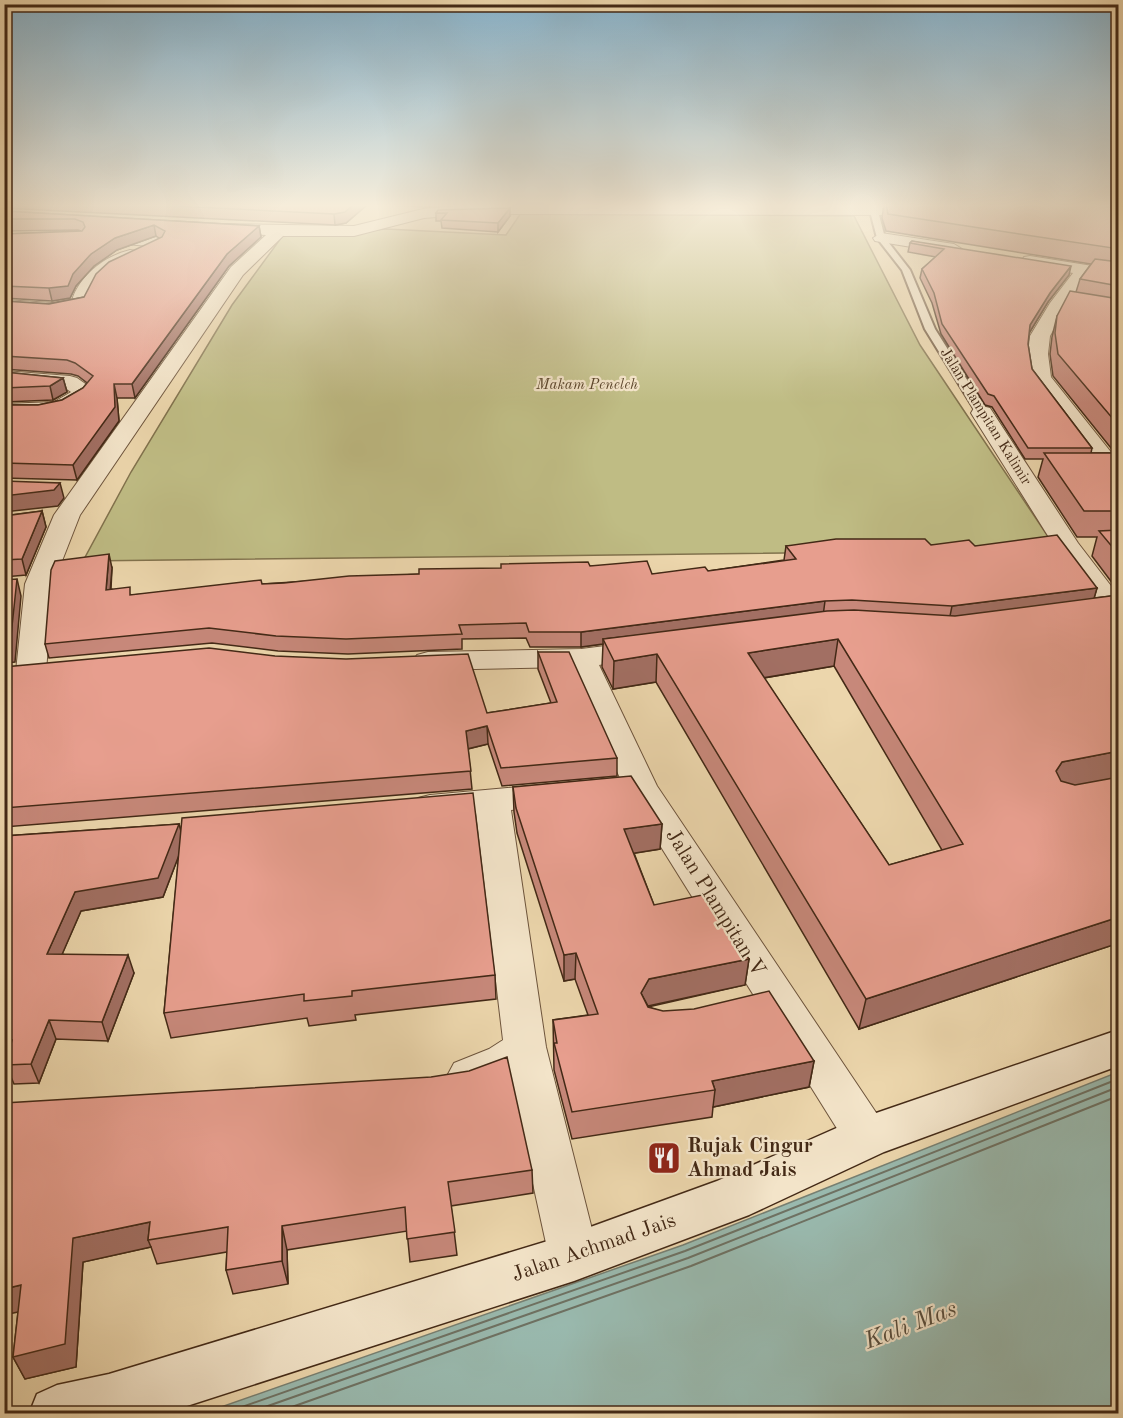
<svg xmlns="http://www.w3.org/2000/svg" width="1123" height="1418" viewBox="0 0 1123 1418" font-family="'Old Standard TT',serif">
<rect width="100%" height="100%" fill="#ecd6ac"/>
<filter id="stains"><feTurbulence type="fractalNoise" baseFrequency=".00333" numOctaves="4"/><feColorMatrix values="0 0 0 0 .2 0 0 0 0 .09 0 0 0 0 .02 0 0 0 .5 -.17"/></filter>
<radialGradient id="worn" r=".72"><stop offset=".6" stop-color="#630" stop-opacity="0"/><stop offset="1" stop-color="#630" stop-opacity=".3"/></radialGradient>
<path fill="#bfbc84" stroke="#81724d" stroke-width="1.5" d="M521,213L854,216L920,345L1057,550L83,561L131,472L232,305L284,234H338L386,229L506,235Z"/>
<path fill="#99b9ae" stroke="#777f71" stroke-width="1.5" d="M1118,1072V1413H204L683,1245Z"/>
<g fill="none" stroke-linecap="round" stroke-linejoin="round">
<path stroke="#6e7162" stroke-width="2" d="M222,1414L685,1251L1118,1079
M245,1414L688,1258L1118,1087
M272,1414L691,1266L1118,1096"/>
<g stroke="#6d543c" stroke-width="4">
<path id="lane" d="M874,209L878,211L885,238L910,270L935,329L988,413L986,415H978L925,329L902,270L877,238L870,211Z"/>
</g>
<g stroke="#6d543c" stroke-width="2">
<path id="street" d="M475,204L925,205L933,210L925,215L475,214L424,218L354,236H283L243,275L80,515L53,584L46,671L42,677L31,680L20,677L16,671L25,584L54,515L231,267L266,235L218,232L212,230L210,227L212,224L354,226L423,209Z
M98,233L180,239L191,235L199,240L197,243L182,249L92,241L90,238Z
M881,233L954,244L962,249L954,254L875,241L873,238Z
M130,250L136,251L138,255L136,259L112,272L98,283L86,307L52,314L4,311V300L52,303L72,300C80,275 105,256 130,250Z
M1030,256L1118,270V280L1089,275L1067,304L1050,336L1048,354L1051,377L1118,461V473L1112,475L1104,473L1031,378L1028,354L1030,336L1050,303L1073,273L1024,265L1022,261L1024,257Z
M4,371L70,376L77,378L94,390C72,422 39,416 4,418V404L54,402L71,392L65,388L4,383Z
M982,406L990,408L1078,543L1118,595V621L1108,619L1055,547L971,413L974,408Z
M645,641L655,644L660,650L655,656L599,665L657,786L883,1123L890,1137L883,1151L867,1157L851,1151L631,799L511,810L546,1047L599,1257L591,1274L574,1280L557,1274L549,1257L510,1078L469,1094L454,1089L447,1076L454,1063L489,1049L503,1040L476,813L430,817L418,814L413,806L418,798L430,795L620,778L570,667L428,670L417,667L413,661L417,655L428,652L581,649Z"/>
</g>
<g stroke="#432916" stroke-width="3">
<path id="secondary" d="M1118,1030V1066L884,1152L749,1215L574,1281L162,1414H29L37,1394L57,1385L109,1374L574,1233L717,1181L850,1122Z"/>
</g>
<use href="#lane" fill="#f3e4c9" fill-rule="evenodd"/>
<use href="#street" fill="#f3e4c9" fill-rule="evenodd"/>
<use href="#secondary" fill="#f3e4c9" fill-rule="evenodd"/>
</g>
<path fill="#c7887a" stroke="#432916" stroke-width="1.5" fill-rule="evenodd" d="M4,204H368L346,223L335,225L4,208Z
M372,204H451L426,207Z
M884,204H1119V592L1092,556L1097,537H1077L1038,477L1043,459H1025L992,407L985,405L941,334L932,303L920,278L922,269L936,257L908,252L910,243L912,241L1069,275L1048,302L1029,333L1028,344L1032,369L1092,448L1091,453H1115L1053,376L1050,354L1052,337L1057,316L1076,292L1080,279L1091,264L886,231L882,218Z
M4,211L259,226L261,237L229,266L135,398H117L119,421L77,480L4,478V405H38L62,400L83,388L87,383L78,376L71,374L4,369V301L49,304L84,297L159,238L156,236L117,250L94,266L76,286L70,298L52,301L4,298V234L81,231L78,230L4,231Z
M436,213L510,216L498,232L442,228L441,221H436Z
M4,372L63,378L67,392L53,400L4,402Z
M42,511L46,527L26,575L4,577V516Z
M931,545L975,546L1097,588L1094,598L1119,595V943L859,1029L656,682L613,689L602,667L603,644L581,647H530L526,638L462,639V649L348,654L278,651L212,643L49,658L45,644L112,568L111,589L132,595L262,584L419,574L590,566L652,574L708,571L784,560L786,546ZM834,666L942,850L889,865L764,678Z
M538,652L617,758V776L502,786L488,744L468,749L472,789L4,827V667L487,713L551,703L538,669Z
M513,787L662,824L660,849L634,853L654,905L749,959L745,985L648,1007L814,1061L809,1087L713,1107L712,1117L572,1139L554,1070L553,1020L588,1015L575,979L564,981L517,833L514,812Z
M179,824L181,831L495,975L496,999L355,1015L356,1020L309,1026L307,1018L171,1038L164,1013L179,855L163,897L81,911L62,954L134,973L108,1041L56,1039L39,1083L14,1084L6,1065L8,1059H4V836Z
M4,1103L532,1170L533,1193L451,1206L457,1255L410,1262L407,1231L287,1250L288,1284L233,1294L226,1270L227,1252L157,1264L151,1247L83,1262L76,1367L25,1379L13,1357L18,1312Z"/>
<path fill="#a26f63" stroke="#432916" stroke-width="1.5" d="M354,204H368L346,223L335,225L334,214Z
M426,204H451L426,207Z
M510,208V216L498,232V223Z
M154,225L156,236L117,250L94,266L76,286L70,298L52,301L49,288L91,254L115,238Z
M259,226L261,237L229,266L135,398L132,384L227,254Z
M1071,266L1069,275L1048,302L1028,335L1030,325L1050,293Z
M63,378L67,392L53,400L50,386Z
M114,384L117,398L119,421L77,480L73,465Z
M60,483L64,498L58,506L4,512V496Z
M42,511L46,527L26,575L22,559Z
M109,554L112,568L109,604L106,590Z
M17,579L21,596L15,662L4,663V645Z
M1097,588L1093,602L949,621L952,606Z
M825,601L823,616L603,639V644L581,647V632Z
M838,639L834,666L745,681L748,653Z
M657,654L656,682L613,689L614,661Z
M487,726L488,744L467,749L466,731Z
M1119,751V775L1118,778L1054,791L1056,771L1062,762Z
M179,824L184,842L163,897L81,911L54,973L47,954L75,892Z
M662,824L660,849L623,855L624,829Z
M1119,917V943L859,1029L866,999Z
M576,953L575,979L564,981V955Z
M128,955L134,973L108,1041L102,1022Z
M749,959L745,985L648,1006L641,993L649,979Z
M49,1020L56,1039L39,1083L31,1064Z
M814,1061L809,1087L713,1107L715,1090L712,1081Z
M150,1222L148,1240L151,1247L83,1262L76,1367L25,1379L13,1357L73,1238Z
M282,1226L287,1250L288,1284L282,1261Z
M21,1285L32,1309L4,1315V1289Z"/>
<path fill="#e79e8e" stroke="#432916" stroke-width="1.5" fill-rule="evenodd" d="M137,204H354L345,212L334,214Z
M886,204H1119V249L888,214Z
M510,208L498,223L441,220L447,213H436L438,210Z
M4,211L259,226L227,254L132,384H114L115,407L73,465L4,463V405H38L62,400L83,388L93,376L75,363L67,360L4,356V301L49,304L84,297L96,274L109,262L162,237L165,231L154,225L115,238L91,254L73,274L68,286L49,288L4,286V234L82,231L85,227L83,222L75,219H4Z
M912,241L1071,266L1050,293L1030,325L1028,344L1032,369L1092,448H1028L994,396L988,394L942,324L934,293L922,269L944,249L910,243Z
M1095,259L1119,262V286L1080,279Z
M1070,291L1119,299V426L1058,354L1055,333L1057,316Z
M4,372L63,378L50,386L4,388Z
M1044,453H1119V511H1084Z
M4,481L60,483L54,490L4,496Z
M42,511L22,559L4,560V516Z
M1119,530V555L1099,531Z
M1057,535L1097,588L952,606L852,600L825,601L581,632H529L526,623L459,625L462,634L346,639L276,636L209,628L45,644L51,570L55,561L109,554L106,590L130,587V595L261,580L262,584L284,583L349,576L419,574V569L501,568V564L588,562L590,566L647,561L652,574L705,567L708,571L796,559L786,546L836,539H925L931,545L969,540L975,546Z
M17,579L10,645H4V580Z
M1118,595L1119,614H1117L1119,616V630L1113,631L1119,636V751L1062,762L1056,771L1061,781L1075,785L1119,777V917L866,999L657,654L614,661L603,639L827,611L854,610L955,616ZM838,639L963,844L889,865L748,653Z
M209,648L275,656L346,659L468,654L487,713L557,702L538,652H569L617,758L501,768L487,726L466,731L471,771L4,808V667Z
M631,776L662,824L624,829L654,905L707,894L749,959L649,979L641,993L648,1007L663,1011L694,1009L769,991L814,1061L712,1081L715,1090L572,1112L554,1043H557L553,1020L598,1014L576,953L564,955L516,808L513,787Z
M473,793L495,975L352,991V996L304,1001V994L164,1013L182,818Z
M179,824L158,878L75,892L47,954L128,955L102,1022L49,1020L31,1064L6,1065L12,1040H4V836Z
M507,1057L532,1170L448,1182L455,1232L407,1239L405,1207L282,1226V1261L226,1270L228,1227L148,1240L150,1222L73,1238L65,1344L13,1357L21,1285L4,1289V1103L431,1077L469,1071Z"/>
<linearGradient id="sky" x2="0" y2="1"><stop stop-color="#88b6d1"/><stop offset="0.51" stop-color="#f6edda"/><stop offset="1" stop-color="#f6edda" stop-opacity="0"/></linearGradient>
<rect width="1123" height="403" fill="url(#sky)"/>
<defs>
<g id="restaurant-square" transform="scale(1.725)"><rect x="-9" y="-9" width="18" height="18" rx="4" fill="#8f2418" stroke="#f3e4c9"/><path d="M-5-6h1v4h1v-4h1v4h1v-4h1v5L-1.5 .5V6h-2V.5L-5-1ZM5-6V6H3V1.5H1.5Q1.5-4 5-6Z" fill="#fff"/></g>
</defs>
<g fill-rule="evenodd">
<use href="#restaurant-square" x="664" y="1158"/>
</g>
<g text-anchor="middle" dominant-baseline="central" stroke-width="4.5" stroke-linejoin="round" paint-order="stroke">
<g font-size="15" font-style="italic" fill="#5c462c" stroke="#f3e4c9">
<text x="587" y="385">Makam Peneleh</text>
</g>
<g font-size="15" fill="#432916" stroke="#f3e4c9">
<text transform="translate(985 417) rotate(58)">Jalan Plampitan Kalimir</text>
</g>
<g font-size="21" fill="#432916" stroke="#f3e4c9">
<text transform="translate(715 903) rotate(58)">Jalan Plampitan V</text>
<text transform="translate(594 1248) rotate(-19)">Jalan Achmad Jais</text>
</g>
<g font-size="21" font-weight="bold" fill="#432916" stroke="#f3e4c9" text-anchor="start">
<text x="687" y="1146">Rujak Cingur<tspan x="687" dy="24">Ahmad Jais</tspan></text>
</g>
<g font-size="24" font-style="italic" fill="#584d3c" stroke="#f3e4c9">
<text transform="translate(911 1326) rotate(-21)">Kali Mas</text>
</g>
</g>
<rect width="1123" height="1418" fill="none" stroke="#ecd6ac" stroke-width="24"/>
<rect x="6" y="6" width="1111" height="1406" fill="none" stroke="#432916" stroke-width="3"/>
<rect x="12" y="12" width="1099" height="1394" fill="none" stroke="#432916" stroke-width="1.5"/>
<rect width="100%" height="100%" filter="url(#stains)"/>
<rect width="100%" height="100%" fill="url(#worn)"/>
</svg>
